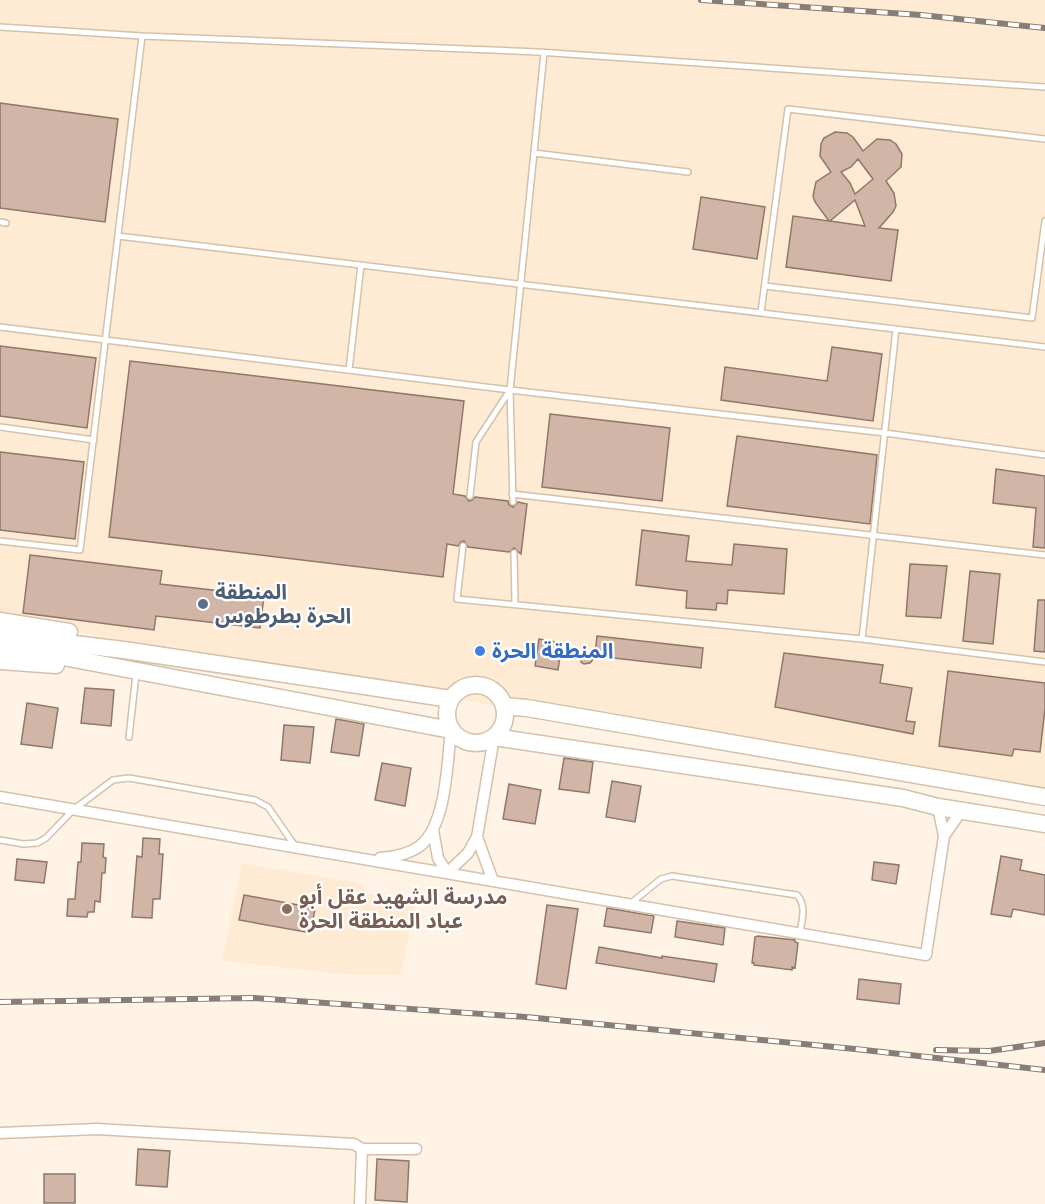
<svg xmlns="http://www.w3.org/2000/svg" width="1045" height="1204" viewBox="0 0 1045 1204" font-family="'Roboto Serif','Noto Sans Arabic',serif">
<rect width="100%" height="100%" fill="#fff3e6"/>
<path fill="#ffebd3" d="M0,0H1045V803L0,618Z
M242,863L360,883L367,894L416,898L401,975L341,974L222,961Z"/>
<path fill="#d1b5a7" stroke="#90776a" stroke-width="1.5" fill-rule="evenodd" d="M0,103L118,119L105,222L0,208Z
M835,132L847,133L853,137L863,151L877,139L890,140L896,144L902,154L901,167L886,181L894,193L896,206L893,212L879,228L898,230L891,281L786,267L793,216L829,221L815,202L813,196L816,182L831,172L820,156L821,144L824,138ZM858,159L873,179L855,194L850,183L841,172L851,167ZM855,200L865,226L830,221Z
M701,197L765,207L757,259L693,249Z
M0,346L96,358L87,428L0,416Z
M832,347L882,354L873,421L721,400L725,367L827,381Z
M130,361L464,401L453,494L465,496L469,501L472,500L475,497L508,501L509,505L513,507L518,502L527,504L521,554L514,548L509,552L468,547L464,541L461,542L458,546L447,544L443,577L109,537Z
M550,414L670,428L662,501L542,487Z
M737,436L877,455L870,524L727,506Z
M0,452L84,462L75,539L0,530Z
M996,469L1045,476V548L1033,547L1036,508L993,503Z
M642,530L689,536L686,561L732,565L734,544L787,549L784,594L728,590L727,604L717,603L716,610L686,608L687,591L636,585Z
M30,555L162,571L160,584L264,596L260,628L156,616L154,630L23,613Z
M910,564L947,566L941,618L906,616Z
M970,571L1000,574L993,644L963,641Z
M1038,600H1045V652L1034,651Z
M597,636L703,648L701,668L596,656L590,663L584,664L581,662V655L586,652L595,654Z
M539,639L562,643L558,670L535,666Z
M784,653L883,665L880,683L912,688L906,721L915,722L913,734L775,707Z
M948,671L1045,683V709L1040,752L1014,749L1012,756L939,746Z
M85,688L114,690L111,726L81,723Z
M27,703L58,708L52,748L21,744Z
M336,719L364,724L359,756L331,752Z
M284,725L314,727L310,763L281,760Z
M564,758L593,762L589,793L559,789Z
M382,763L411,768L405,806L375,800Z
M612,781L641,786L635,822L606,817Z
M509,784L541,790L535,824L503,819Z
M143,838L160,839L159,854H163L160,899H153L152,918L132,917L137,856L142,857Z
M82,843L104,844L103,857L106,858L105,873H102L100,902L95,901L94,912H88L87,917L67,916L68,899H75L78,862H81Z
M1001,856L1022,860L1020,870L1045,875V915L1013,909L1011,917L991,914Z
M17,859L47,862L44,883L15,880Z
M874,862L899,865L896,884L872,880Z
M244,895L315,908L311,933L239,920Z
M547,905L578,909L566,989L536,984Z
M607,908L654,916L651,933L604,926Z
M677,921L725,928L723,945L675,937Z
M758,936L795,940V942L798,943L795,968L792,967V970L754,965V963H752L755,937Z
M599,947L662,958V956L717,964L714,982L596,963Z
M859,979L901,984L899,1004L857,999Z
M138,1149L170,1151L167,1187L136,1185Z
M377,1159L409,1161L407,1202L375,1200Z
M44,1174H75V1203H44Z"/>
<g fill="none" stroke-linecap="round" stroke-linejoin="round">
<g stroke="#d3c1aa" stroke-width="8">
<path id="lane" d="M0,27L142,36L538,52L1045,87
M534,153L688,172
M0,222L6,223
M118,236L1045,347
M765,286L1032,318L1045,221
M761,312L788,109L1045,139
M0,327L510,390L885,433L1045,455
M349,370L361,265
M510,390L544,53
M0,427L94,440
M512,494L1045,555
M470,496L476,442L510,390L513,502
M0,541L80,550L142,36
M463,546L457,599L862,639L1045,662
M514,553L515,603
M862,639L896,329
M129,737L136,674
M0,840L23,844L37,843L46,838L73,810L113,780L129,778L255,800L268,807L295,846
M631,903L661,879L672,876L797,895C807,906 802,919 800,933"/>
</g>
<g stroke="#d3c1aa" stroke-width="13">
<path id="street" d="M0,797L926,955L944,836L938,807
M433,830L438,858L447,873L468,853L477,837L494,737
M944,836L962,810
M477,837L493,881
M380,858C394,857 409,854 420,846C447,824 447,762 451,730
M0,1133L97,1129L354,1144L362,1149L360,1204
M362,1149H416"/>
</g>
<g stroke="#d3c1aa" stroke-width="19">
<path id="primary" d="M0,621L69,632
M0,635L124,650L451,699
M0,649L63,657L451,730
M0,661L56,665
M447 714a29 29 0 1 1 58 0a29 29 0 1 1-58 0Z
M504,706L527,708L1045,797
M494,737L903,798L938,807L1045,824"/>
</g>
<use href="#lane" stroke="#fff" stroke-width="5"/>
<use href="#street" stroke="#fff" stroke-width="10"/>
<use href="#primary" stroke="#fff" stroke-width="16"/>
<g stroke="#887e74" stroke-width="6">
<path id="rail" d="M701,0L921,15L1045,28
M0,1002L254,998L526,1017L855,1049L1045,1070
M936,1050L989,1051L1045,1043"/>
</g>
<use href="#rail" stroke="#fff" stroke-width="4" stroke-dasharray="11" stroke-linecap="butt"/>
</g>
<circle fill="#5c6f8a" stroke="#fff" stroke-width="2" cx="203" cy="604" r="6"/>
<circle fill="#3f7fe0" stroke="#fff" stroke-width="2" cx="480" cy="651" r="6"/>
<circle fill="#8d6e63" stroke="#fff" stroke-width="2" cx="287" cy="909" r="6"/>
<g text-anchor="middle" dominant-baseline="central" stroke-width="4.5" stroke-linejoin="round" paint-order="stroke">
<g font-size="21" font-weight="bold" fill="#4e5e75" stroke="#fff" text-anchor="start">
<text x="215" y="592">المنطقة<tspan x="215" dy="24">الحرة بطرطوس</tspan></text>
</g>
<g font-size="21" font-weight="bold" fill="#366cbe" stroke="#fff" text-anchor="start">
<text x="492" y="651">المنطقة الحرة</text>
</g>
<g font-size="21" font-weight="bold" fill="#785e54" stroke="#fff" text-anchor="start">
<text x="299" y="897">مدرسة الشهيد عقل أبو<tspan x="299" dy="24">عباد المنطقة الحرة</tspan></text>
</g>
</g>
</svg>
